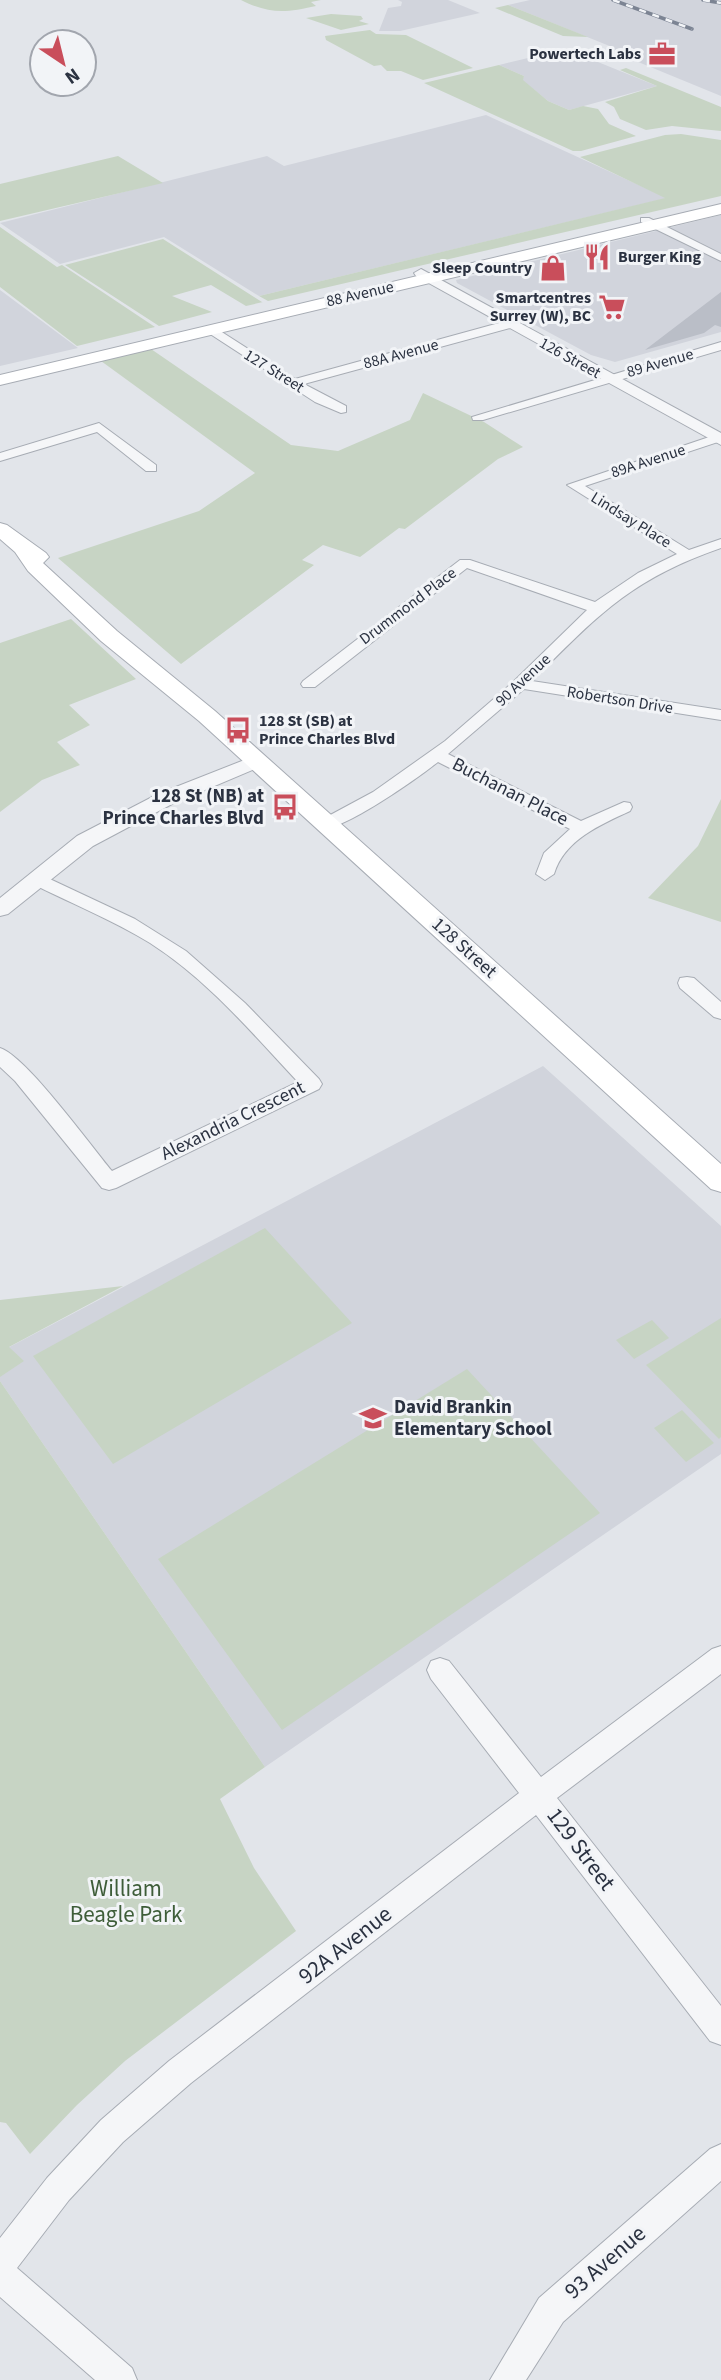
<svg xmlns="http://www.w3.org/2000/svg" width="721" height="2380" viewBox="0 0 721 2380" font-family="'Source Sans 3',sans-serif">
<rect width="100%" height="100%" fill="#e2e5ea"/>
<path fill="#d1d4dc" d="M398,0H448L480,13L400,31H379L388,8L401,6L402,2Z
M530,0H721V96L609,50L612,47L508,5Z
M566,49L657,86L569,110L548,101L522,80L524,76L499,65Z
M486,115L667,198L259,296L164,237L60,264L0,223L267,156L284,166Z
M721,215V332L615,362L591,355L457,283L456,280Z
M0,290L78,348L0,366Z
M543,1066L721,1226V1454L265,1767L0,1381V1352Z"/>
<path fill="#c7d4c4" d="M241,0H321L311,2L316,6C285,13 269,14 241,0Z
M508,5L588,37L563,36L495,8Z
M331,14L361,16L363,19L359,21L369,24L341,30L306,18Z
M370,30L376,34L406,35L473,68L423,80L401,71H387L381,65L374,66L326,40L325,36Z
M499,65L524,76L523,80L548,101L569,110L583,106L598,109L609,124L636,136L581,151H573L424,83Z
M626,68L721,107V131L672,126L646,130L620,119L614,107L605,102L657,86L620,70Z
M681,134L721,140V196L268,301L259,296L665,198L580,157L665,135Z
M118,156L163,183L0,221V184Z
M0,227L57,267L62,265L155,327L77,346L0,287Z
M163,239L262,302H263L246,306L211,285L172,296L212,312L159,326L65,265Z
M151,349L291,445L338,451L410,420L423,393L484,422L523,447L498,459L405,529L399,528L360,557L323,545L302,560L314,565L181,664L58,558L199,511L255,473L101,361Z
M71,619L136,679L69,705L90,725L57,742L80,765L42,780L0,812V643Z
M721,799V922L648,898L698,846Z
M265,1228L352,1323L113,1464L33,1356Z
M123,1286L9,1347L24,1361L0,1377V1300Z
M721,1318V1437L719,1439L646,1365Z
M652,1320L669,1338L634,1359L616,1340Z
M467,1369L600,1513L282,1730L158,1559Z
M0,1381L265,1767L220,1799L254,1868L296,1931L125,2061L77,2105L30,2154L6,2123L0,2122Z
M682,1410L714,1443L686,1462L654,1428Z"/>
<path fill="#babec7" d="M721,292V327L715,325L704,333L645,350Z"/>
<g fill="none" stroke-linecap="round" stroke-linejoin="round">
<g stroke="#a7acb4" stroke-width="2">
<path id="minor" d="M641,218H649L721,254V261L641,222Z
M510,320L514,321V327L304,384L346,406V412L341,413L315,402L204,330L214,327L295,379Z
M721,342V350L483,420H473L472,417Z
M99,423L156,465V471H146L97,432L0,461V453Z
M721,433V441L585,486L689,550L721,539V548C631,579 597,616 532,681L721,710V720L524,689L448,754L581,821L624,802L630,803L632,807L630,811C600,825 564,840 554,874L545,880L536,874L544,853L570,829L438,762C419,777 341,833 321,828L318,824L321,820L373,792L445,741L512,683L587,610L467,568L315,687H303L301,684L303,681L460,560H470L595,602L638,573L677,554L567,485Z
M37,873L135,919L186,951L245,1003L319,1079L322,1084L319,1089L116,1188L109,1190L102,1188L15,1081L0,1067V1048C26,1056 91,1146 112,1171L298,1082C252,1033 208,980 150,943C113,920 70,903 31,883L28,879Z
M687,977L694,978L721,1002V1019L714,1017L680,988L678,983L680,978Z
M721,1646V1674L557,1798L721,2006V2045L710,2041L536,1815L191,2083L123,2142L69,2200L17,2268L132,2368L137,2380H95L0,2297V2238L47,2178L101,2120L169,2061L519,1793L431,1679L427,1670L431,1661L440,1658L449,1661L541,1777L712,1649Z
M721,2144V2181L563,2322L526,2380H490L539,2298L710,2149Z"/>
</g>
<g stroke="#a7acb4" stroke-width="2">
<path id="tertiary" d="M421,269L721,433V445L416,276L414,273Z
M257,755L264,757L267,761L264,765L172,804L93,846L8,914L0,916V898L77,836L158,794Z"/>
</g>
<g stroke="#a7acb4" stroke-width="2">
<path id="secondary" d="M721,204V214L0,385V375Z
M0,523L7,525L46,553L49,557L43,563L117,631L215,711L721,1164V1192L711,1189L199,721L101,641L28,571L15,552L0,539Z"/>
</g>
<use href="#minor" fill="#f5f6f8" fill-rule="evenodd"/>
<use href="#tertiary" fill="#f5f6f8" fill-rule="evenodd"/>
<use href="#secondary" fill="#fff" fill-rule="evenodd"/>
<g stroke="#7c8493" stroke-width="3.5">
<path id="rail" d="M613,0L692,29
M703,0L721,3"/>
</g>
<use href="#rail" stroke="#f2f4f7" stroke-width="2.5" stroke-dasharray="7" stroke-linecap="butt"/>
</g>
<defs>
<g id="office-bare" transform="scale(2.1)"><path d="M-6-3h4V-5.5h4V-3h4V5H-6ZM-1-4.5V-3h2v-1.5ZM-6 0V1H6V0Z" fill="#c94e5b" stroke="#f2f4f7" stroke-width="2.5" paint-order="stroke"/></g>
<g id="restaurant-bare" transform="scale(2.1)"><path d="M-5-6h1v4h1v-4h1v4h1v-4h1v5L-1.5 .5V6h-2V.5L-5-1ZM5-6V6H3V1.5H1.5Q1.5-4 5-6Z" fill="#c94e5b" stroke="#f2f4f7" stroke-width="2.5" paint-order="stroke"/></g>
<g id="shop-bare" transform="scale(2.1)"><path d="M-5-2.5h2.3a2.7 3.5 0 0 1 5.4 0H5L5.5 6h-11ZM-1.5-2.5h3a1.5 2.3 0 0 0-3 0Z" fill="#c94e5b" stroke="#f2f4f7" stroke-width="2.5" paint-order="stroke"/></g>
<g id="supermarket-bare" transform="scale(2.1)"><path d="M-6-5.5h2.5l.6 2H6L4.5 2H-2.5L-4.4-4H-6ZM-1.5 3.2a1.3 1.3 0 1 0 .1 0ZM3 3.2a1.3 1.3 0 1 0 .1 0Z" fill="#c94e5b" stroke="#f2f4f7" stroke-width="2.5" paint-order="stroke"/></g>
<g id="bus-bare" transform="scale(2.1)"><path d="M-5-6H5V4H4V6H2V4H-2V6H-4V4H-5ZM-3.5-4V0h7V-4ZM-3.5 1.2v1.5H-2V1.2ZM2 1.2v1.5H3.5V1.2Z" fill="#c94e5b" stroke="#f2f4f7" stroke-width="2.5" paint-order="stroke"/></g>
<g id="school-bare" transform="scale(2.1)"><path d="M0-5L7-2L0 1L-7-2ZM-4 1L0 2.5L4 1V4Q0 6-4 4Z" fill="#c94e5b" stroke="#f2f4f7" stroke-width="2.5" paint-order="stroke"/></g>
</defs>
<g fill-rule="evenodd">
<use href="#office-bare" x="662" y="54"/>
<use href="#restaurant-bare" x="597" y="257"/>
<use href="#shop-bare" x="553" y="268"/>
<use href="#supermarket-bare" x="612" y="307"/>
<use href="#bus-bare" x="238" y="730"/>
<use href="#bus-bare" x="285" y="807"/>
<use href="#school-bare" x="373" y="1418"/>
</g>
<g text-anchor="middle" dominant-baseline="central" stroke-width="6" stroke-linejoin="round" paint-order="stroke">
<g font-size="16" font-weight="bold" fill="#2b3241" stroke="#f2f4f7" text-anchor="end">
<text x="641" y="54">Powertech Labs</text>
<text x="618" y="257" text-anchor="start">Burger King</text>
<text x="532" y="268">Sleep Country</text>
<text x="591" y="298">Smartcentres<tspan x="591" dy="18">Surrey (W), BC</tspan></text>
<text x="259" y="721" text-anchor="start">128 St (SB) at<tspan x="259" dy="18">Prince Charles Blvd</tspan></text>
</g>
<g font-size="16" fill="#2b3241" stroke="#f2f4f7">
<text transform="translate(360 294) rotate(-13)">88 Avenue</text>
<text transform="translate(401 354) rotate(-15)">88A Avenue</text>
<text transform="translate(570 358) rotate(29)">126 Street</text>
<text transform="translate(660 363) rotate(-16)">89 Avenue</text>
<text transform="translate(274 371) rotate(32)">127 Street</text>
<text transform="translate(648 461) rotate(-18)">89A Avenue</text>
<text transform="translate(631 520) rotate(32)">Lindsay Place</text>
<text transform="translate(408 606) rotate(-37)">Drummond Place</text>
<text transform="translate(523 680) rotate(-43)">90 Avenue</text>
<text transform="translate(620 700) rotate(9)">Robertson Drive</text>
</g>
<g font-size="19" fill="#2b3241" stroke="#f2f4f7">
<text transform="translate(510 792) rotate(27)">Buchanan Place</text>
<text transform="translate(464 948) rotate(42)">128 Street</text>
<text transform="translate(233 1121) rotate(-26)">Alexandria Crescent</text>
</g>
<g font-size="19" font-weight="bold" fill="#2b3241" stroke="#f2f4f7" text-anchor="end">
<text x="264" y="796">128 St (NB) at<tspan x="264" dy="22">Prince Charles Blvd</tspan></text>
<text x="394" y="1407" text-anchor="start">David Brankin<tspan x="394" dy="22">Elementary School</tspan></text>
</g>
<g font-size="23" fill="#2b3241" stroke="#f2f4f7">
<text transform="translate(581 1849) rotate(53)">129 Street</text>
<text transform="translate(345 1945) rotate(-38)">92A Avenue</text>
<text transform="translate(605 2262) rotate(-41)">93 Avenue</text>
</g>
<g font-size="23" fill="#3e5d39" stroke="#f2f4f7">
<text x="126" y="1888">William<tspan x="126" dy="26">Beagle Park</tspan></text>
</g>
</g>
<g transform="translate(63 63) rotate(145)"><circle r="33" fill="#f2f4f7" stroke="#a2a6ae" stroke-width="2"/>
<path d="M0-5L12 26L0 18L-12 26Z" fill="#c94e5b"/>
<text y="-10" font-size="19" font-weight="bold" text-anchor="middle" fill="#2b3241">N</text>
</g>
</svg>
